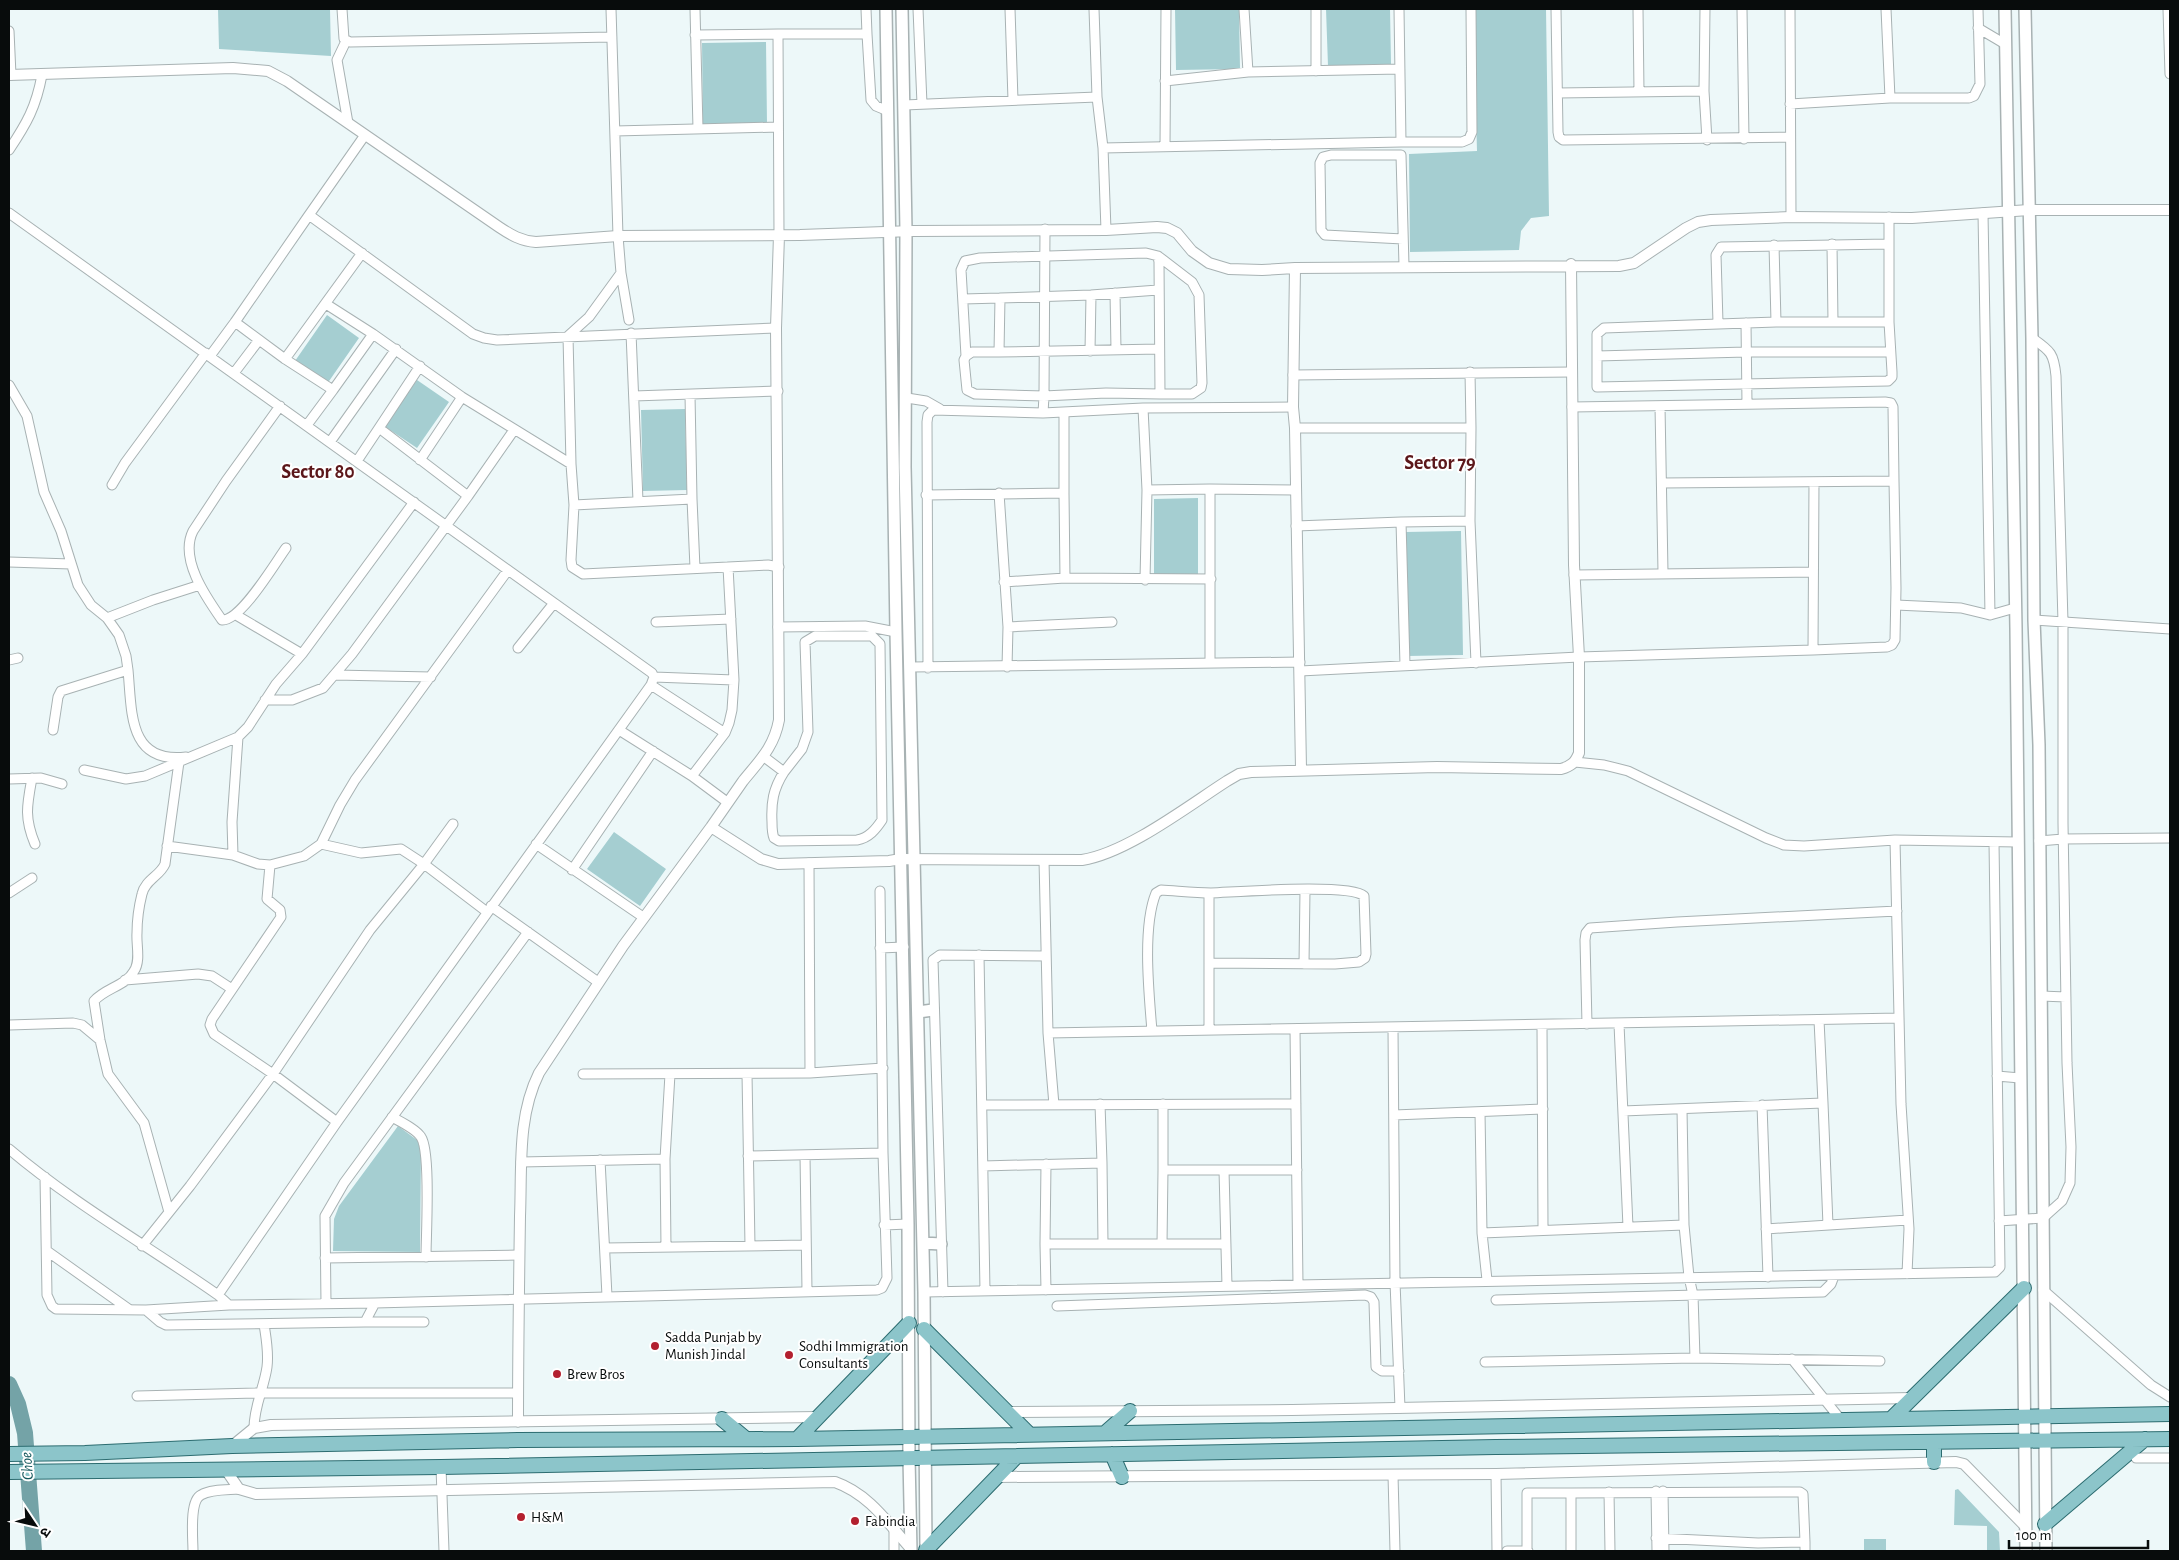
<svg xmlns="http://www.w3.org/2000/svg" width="2179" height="1560" viewBox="0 0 2179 1560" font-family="'Alegreya Sans','Noto Sans Devanagari',sans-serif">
<rect width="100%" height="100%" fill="#edf8f9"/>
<path fill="#a5ced1" d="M218,9H330L331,56L219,49Z
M1175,9H1239L1240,69L1176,70Z
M1326,9H1390L1391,64L1328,66Z
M1473,9H1546L1549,216L1531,218L1521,231L1519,250L1410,252L1409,154L1477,151Z
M766,42L767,124L703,125L702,43Z
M327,315L359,338L327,384L295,361Z
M417,380L449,402L417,448L384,426Z
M685,409L687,490L643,491L641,410Z
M1198,498V574L1154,575V499Z
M1461,531L1463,655L1408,656L1406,532Z
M614,832L666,869L640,906L587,869Z
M398,1126L417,1140L421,1148L420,1252L333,1251L334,1219L339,1206Z
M1958,1489L1999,1532L2000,1551H1987V1526L1954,1525L1955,1490Z
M1864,1539H1886V1551H1864Z"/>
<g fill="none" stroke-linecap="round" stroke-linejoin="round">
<path stroke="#74a3a7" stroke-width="16" d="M9,1384L18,1404L25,1433L34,1551"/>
<g stroke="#a8b2b3" stroke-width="11">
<path id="minor" d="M342,9L344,39L350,42L612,37
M611,9L618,236L621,273L629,320
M695,9L698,129
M918,9L922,104
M1010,9L1013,100
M1094,9L1097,97L1103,148
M1556,9L1558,132L1559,137L1563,140L1790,137
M1638,9L1639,92
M1742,9L1744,139
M1790,9L1791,217
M1886,9L1890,98
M2168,9L2170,74
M1978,28L2005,44
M9,31L11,75
M778,34H867L866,9
M867,34L871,100L876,106L888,111
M695,35L778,34L779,235
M346,41L337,60L348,123
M1316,71V9
M1248,72L1400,69
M1165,81L1248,72L1244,9
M1704,91L1707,140
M1558,93L1704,91L1705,9
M1790,104L1890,98H1969L1974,96L1980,84L1978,9
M904,105L1097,97
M615,131L778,127
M365,135L309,215L473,334L484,338L497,340L776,328
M1401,142H1462L1469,139L1472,132L1471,9
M1165,146L1166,9
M9,150C27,123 36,107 42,75
M9,213L652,673L654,677L651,685L337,1122L218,1295L229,1305L375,1303L877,1290L882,1288L887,1278L883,1153L880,891
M1983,213L1990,615
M309,215L235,322L285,359L333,390L373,334L462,397L571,464L568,336L589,317L621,273
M1889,217V322H1776L1604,328L1597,334V387L1888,381L1892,377V372L1889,322
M1106,230L1103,148L1401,142L1399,9
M1403,239L1325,235L1321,230L1320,163L1323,157L1331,155H1401L1404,266
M1832,244L1833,322
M1774,245L1776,322
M1158,256L1192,282L1199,295L1202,383L1201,388L1192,394H1160
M1115,293L1116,350
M1000,298L1091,295L1158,290
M963,299L1000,298L999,352H972L966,356L964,360L967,390L975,394L1044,396L1045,229
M326,304L373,334
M1718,323L1716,255L1721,247L1888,244
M1746,323L1747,404
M631,333L638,501
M1090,351L1091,295
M999,352L1159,349
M210,356L235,322
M966,356L961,270L965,261L980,258L1146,253L1158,256L1159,262L1160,394L1106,393L1044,396L1043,413
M1597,356L1746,352H1890
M285,359L362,253
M1470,372L1471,428L1470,521L1476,663
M234,373L259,340
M1293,375L1572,372
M9,385L27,416L44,492L61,531L78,585L91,605L107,618L119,635L126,656L128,670L61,691L58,697L53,730
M634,396L778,391
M907,398L926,401L940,409
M280,406L226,481L193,531C179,559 206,597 222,620C241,621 275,563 286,548
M1660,406L1663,572
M1572,407L1885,402L1891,403L1893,407L1894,481L1662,483
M1143,408L1147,490L1210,489
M307,425L333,390
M1295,428H1471
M330,442L396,349
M420,460L462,397
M357,461L379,428
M571,464L574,505L571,560L572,567L583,574L768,565L779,567
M112,485L125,463L206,353
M999,493L1008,627L1007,667
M1064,493L1065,578
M926,495L1064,493V412
M468,496L514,430
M692,499L695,568
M574,505L692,499L690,395
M1401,522L1405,665
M1296,526L1401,522L1470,521
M9,562L71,564
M1574,575L1812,572
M1145,580L1147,490
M1004,582L1065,578L1211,579
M1896,605L1961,608L1990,615L2015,608
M236,615L302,654L414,502
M107,618L153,600L200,585
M2034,620L2170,629
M656,622L731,619
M778,627L865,626L896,632
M1008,627L1112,622
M518,648L554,603
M1813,650L1887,647L1892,645L1895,640L1896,588L1894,481
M9,660L18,658
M1210,663V489L1295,490
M911,667L1300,662
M928,668L927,422L928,415L933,410L1043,413L1143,408L1293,407
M128,670C132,712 128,764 186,757
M1300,671L1579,657L1813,650L1814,482
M335,675L431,677
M654,677L734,680
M651,685L725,733
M265,700H292L323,688L352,654L468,496L379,428L420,366
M619,730L692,776L727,802
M763,756L784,772C773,789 771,803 772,822C772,828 772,833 774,838L779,841L857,840C869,838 876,829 882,820L880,644L872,636H815L805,642L808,732L802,749L784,772
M1575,762L1604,765L1628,771L1766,838L1784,845L1804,846L1895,840L2018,842
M84,770L126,779L145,776L238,737L248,727L276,684L302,654
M692,776L725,733L729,723L732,710L734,680L728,567
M32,778C27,805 24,818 35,844
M9,779L41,778L62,784
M1895,840L1901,1104L1909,1229L1907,1274
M2039,841L2063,839L2170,838
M321,844L361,853L401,849L424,864L453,824
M536,844L643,917
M167,846L233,855L258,864L270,865
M233,855L232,822L238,737
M1044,860L1048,1033L1899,1018
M809,863L810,1073L883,1068
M572,870L653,751
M9,893L32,878
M1209,893V1030
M491,906L598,982
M880,948L904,947
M979,955L985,1291
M1304,964L1305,890
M125,980L198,974L212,976L232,989
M2041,996L2066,997
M1819,1020L1823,1103
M1587,1024L1585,940L1586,933L1590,928L1677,922L1897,911
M1619,1024L1628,1227
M9,1025L73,1023L82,1025L100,1040
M1542,1025L1543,1229
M1393,1028L1395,1282L1400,1408
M1295,1029L1298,1285
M1152,1031C1149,994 1142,927 1156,893L1161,890C1178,891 1195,893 1211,893C1237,892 1350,883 1364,896L1366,954L1365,958L1359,962L1335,964L1209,963
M1048,1033L1054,1105
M583,1074L810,1073
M747,1074L750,1246
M1997,1076L2020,1078
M1163,1104V1170H1297
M982,1105L1296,1104
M1762,1105L1768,1277
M1682,1109L1684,1225
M1623,1111L1823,1103L1828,1225
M1480,1112L1482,1233L1684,1225L1689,1277L1693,1295L1695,1358
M1394,1115L1543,1109
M392,1117C401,1122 416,1129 421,1137C431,1152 426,1235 426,1257
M337,1122L273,1074L214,1034L210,1025L212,1019L281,917L280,910L267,899L270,865L304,856L321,844L340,805L355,780L508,570
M9,1149C74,1204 148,1246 218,1295
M805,1155L807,1291
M748,1156L883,1153
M600,1160L607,1296
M521,1162L665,1159
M1102,1163L1103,1244
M1046,1164L1045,1244H1226
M983,1166L1102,1163L1100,1104
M1224,1170L1227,1286
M45,1177L47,1295L52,1306L56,1309L146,1310L229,1305
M169,1212L144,1123L108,1074L100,1040L94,1001C105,988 126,986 134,971C141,961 136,944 137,933C137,921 139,906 142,894C145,880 160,876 165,864L179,762
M1999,1221L2043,1218L2062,1201L2070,1183L2071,1147L2067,1063L2063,823V622L2056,376C2054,354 2051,351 2032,338
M884,1225L908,1224
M1766,1229L1908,1220
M1482,1233L1487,1280
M1045,1244L1046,1290
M1162,1244L1163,1170
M142,1246L190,1186L273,1074L370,930L424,864L487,912
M666,1247L665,1159L670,1074
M605,1248L806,1245
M47,1251L130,1310
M325,1258L519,1255
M2043,1290L2151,1385L2170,1397
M924,1292L1995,1272L2000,1267L1994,842
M943,1292L933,960L940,955L1046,956
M1496,1300L1823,1292L1831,1284L1834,1276
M326,1303L325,1216L344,1183L528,932
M1057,1306L1365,1295L1371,1297L1374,1302L1376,1367L1382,1371H1399
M146,1310L160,1322L166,1325L365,1322L375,1303
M365,1322H424
M1792,1359L1841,1420
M1485,1362L1695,1358L1880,1361
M137,1396L259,1393H518
M254,1428C254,1406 264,1388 267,1367C269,1352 266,1338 264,1324
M2136,1458H2170
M441,1467L444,1551
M1496,1474L1497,1551
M1393,1475L1395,1551
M1656,1491L1657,1551
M1663,1491L1664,1551
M1609,1492L1610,1551
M894,1530V1551
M1656,1538L1758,1543L1805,1542V1551
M193,1551C193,1538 189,1501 201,1495C211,1489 228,1490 239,1489
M1507,1551H1528
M1527,1551V1493H1571
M1571,1551V1493L1800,1492L1803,1494L1805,1542"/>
</g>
<g stroke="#a8b2b3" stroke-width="12">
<path id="tertiary" d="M9,75L233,68L268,71L287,81L499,227C511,235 521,241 536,242L618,236L800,235L913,231L1106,230L1157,227L1167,228L1177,233L1192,251L1209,263L1229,269L1262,270L1295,268L1619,266L1634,263L1686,228L1698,222L1711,220L1791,217L1912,218L2029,210H2170
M1295,268L1293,407L1295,428L1301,769
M711,827L761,859L778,864L889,861L901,859L1082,860C1127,853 1188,806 1227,781L1239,774L1251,772L1437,767L1561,769C1571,766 1575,763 1579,753V657L1574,565L1571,264
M1007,1412L1292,1410L1912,1398
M518,1422C518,1353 519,1284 520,1216C522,1168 517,1117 539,1073L623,946L711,827L743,781C760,760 774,747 779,720L776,328L779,235
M232,1446L254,1428L271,1425L818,1417
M226,1470L239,1489L256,1494L835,1482C869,1494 888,1523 911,1549
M996,1477L1496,1474L1956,1462L1964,1464L2025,1526"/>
</g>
<g stroke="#a8b2b3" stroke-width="14">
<path id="secondary" d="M886,9L896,632L908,1224L909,1458L911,1551
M902,9L906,231L905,467L924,1292L926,1551
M2005,9L2016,628L2026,1551
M2025,9L2032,338L2034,620L2039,745L2046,1551
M918,1012L933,1010
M923,1243L941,1244"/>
</g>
<g stroke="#2c6c70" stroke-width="16">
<path id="primary" d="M924,1329L1029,1434
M722,1419L746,1439
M1891,1419L2024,1288
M1105,1433L1130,1411
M797,1439L909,1323
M1934,1442V1462
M9,1454L85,1453L232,1446L518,1440L797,1439L2170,1414
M1112,1454L1122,1477
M9,1472L441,1467L1495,1447L2170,1439
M2045,1524L2145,1439
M926,1550L1017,1456"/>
</g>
<use href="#minor" stroke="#fff" stroke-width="9"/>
<use href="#tertiary" stroke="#fff" stroke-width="10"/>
<use href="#secondary" stroke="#fff" stroke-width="11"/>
<use href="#primary" stroke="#8cc5ca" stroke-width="14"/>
</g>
<g fill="#b3202f" stroke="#fff" stroke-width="2">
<circle cx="655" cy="1346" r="5"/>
<circle cx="789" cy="1355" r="5"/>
<circle cx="557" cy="1374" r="5"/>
<circle cx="521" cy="1517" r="5"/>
<circle cx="855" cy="1521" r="5"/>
</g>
<g text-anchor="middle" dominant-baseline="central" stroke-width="4" stroke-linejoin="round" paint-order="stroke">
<g font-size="15" fill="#080c0c" stroke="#fff" text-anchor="start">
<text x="665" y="1337">Sadda Punjab by<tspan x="665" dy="17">Munish Jindal</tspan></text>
<text x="799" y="1346">Sodhi Immigration<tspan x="799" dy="17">Consultants</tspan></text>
<text x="567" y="1374">Brew Bros</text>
<text x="531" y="1517">H&amp;M</text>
<text x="865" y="1521">Fabindia</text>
</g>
<g font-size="16" font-style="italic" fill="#12565b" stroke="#fff">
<text transform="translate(27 1466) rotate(-94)">Choe</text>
</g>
<g font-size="20" font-weight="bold" fill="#5c171a" stroke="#fff">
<text x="1440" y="463">Sector 79</text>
<text x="318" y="472">Sector 80</text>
</g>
</g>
<rect width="2179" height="1560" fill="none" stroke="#080c0c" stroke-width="20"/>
<g transform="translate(35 1525) rotate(125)" stroke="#ffffff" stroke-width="4" paint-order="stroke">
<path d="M0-4L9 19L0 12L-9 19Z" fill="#080c0c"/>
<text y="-8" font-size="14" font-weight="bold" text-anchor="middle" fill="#080c0c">उ</text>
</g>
<path d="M2009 1540v8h139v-8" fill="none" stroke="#080c0c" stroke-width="2.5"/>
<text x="2016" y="1540" font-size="15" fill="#080c0c" stroke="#ffffff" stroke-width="4" paint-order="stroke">100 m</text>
</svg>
